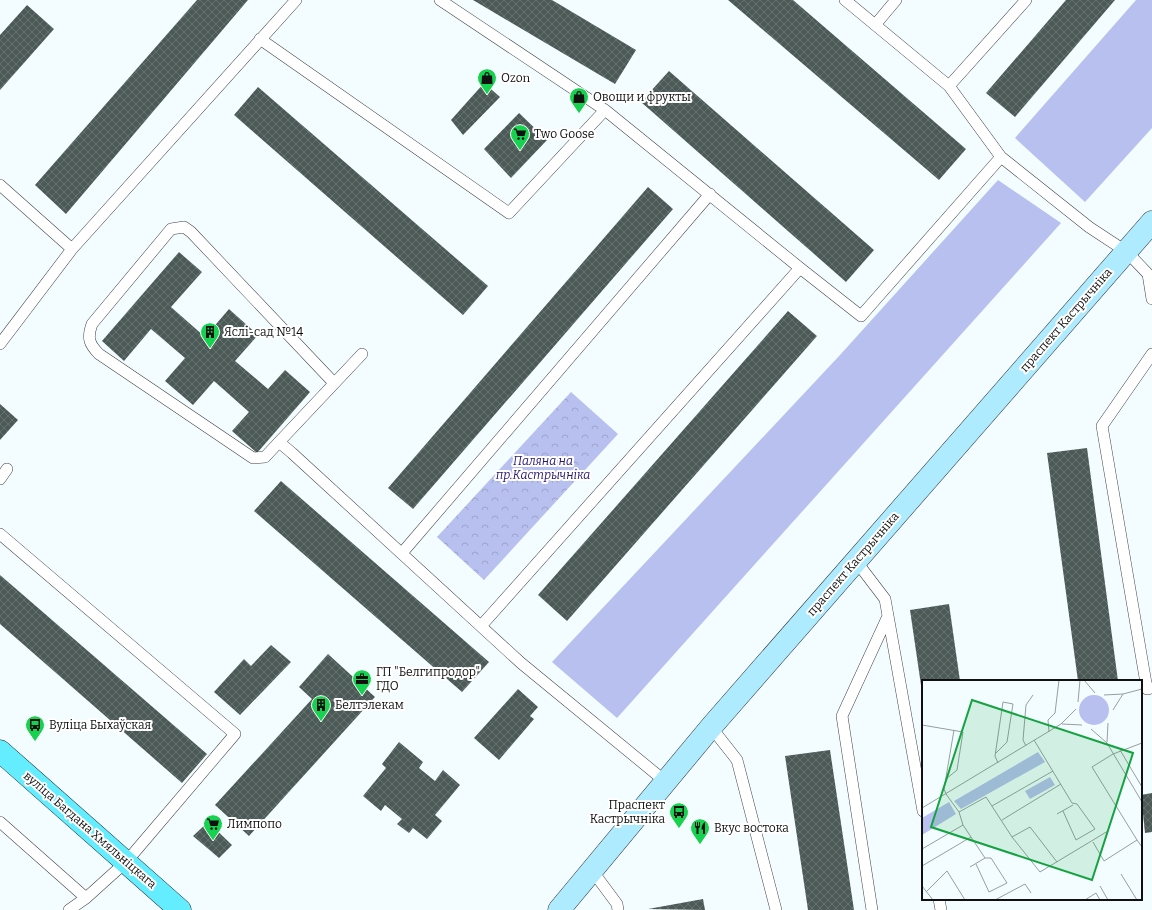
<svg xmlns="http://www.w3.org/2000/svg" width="1152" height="910" viewBox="0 0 1152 910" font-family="Bitter,serif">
<defs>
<pattern id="park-crowns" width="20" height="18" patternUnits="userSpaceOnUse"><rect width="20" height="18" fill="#b7c0ef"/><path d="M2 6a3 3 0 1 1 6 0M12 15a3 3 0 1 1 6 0" fill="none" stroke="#9ca4cc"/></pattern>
<pattern id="building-cross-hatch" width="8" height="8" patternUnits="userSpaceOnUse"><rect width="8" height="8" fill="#4b5a57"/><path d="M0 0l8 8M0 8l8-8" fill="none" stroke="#66716f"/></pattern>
</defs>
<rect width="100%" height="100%" fill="#f3fdff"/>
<path fill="#b7c0ef" d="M1136,0H1152V128L1085,202L1015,138Z
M998,180L1061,223L617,718L552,662L840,355Z"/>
<path fill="url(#park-crowns)" d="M571,392L618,434L484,580L437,537Z"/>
<path fill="url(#building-cross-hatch)" d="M197,0H248L66,214L35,185Z
M473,0H552L636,50L615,84Z
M728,0H793L966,149L939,180Z
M1066,0H1115L1015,117L986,93Z
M27,5L54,29L0,90V35Z
M669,71L874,250L846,282L641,102Z
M484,83L500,97L463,135L451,120Z
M258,87L488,286L463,315L234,115Z
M519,113L547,140L511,178L484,149Z
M648,187L673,209L413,509L388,488Z
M179,252L202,272L171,307L205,337L229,309L258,335L235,361L268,389L285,370L310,392L257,453L232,431L249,412L214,381L193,405L165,381L185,358L151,329L124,361L102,341Z
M788,311L817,336L567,621L538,595Z
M0,404L18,420L0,440Z
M1087,448L1118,681H1078L1047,453Z
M281,481L489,662L462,692L254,511Z
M0,575L207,754L182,783L0,624Z
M949,604L960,681H923L922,692L910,610Z
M271,645L291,662L240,715L214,692L244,659L251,666Z
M328,654L375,697L249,836L215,805L312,699L299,687Z
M518,689L538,707L530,716L534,719L499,760L474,738Z
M399,742L423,762L419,768L435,781L443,770L460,785L435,815L442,821L427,839L413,828L409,833L397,824L402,819L385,805L381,811L363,796L386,768L382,764Z
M830,750L854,910H808L785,756Z
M1152,793V832L1145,833L1141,795Z
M208,822L232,845L219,858L193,836Z
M703,899L705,910L648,909Z"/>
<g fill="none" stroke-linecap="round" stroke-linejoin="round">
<g stroke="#434343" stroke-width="12">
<path id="service" d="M440,0L605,110L800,268L861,316L1001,157L1089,227L1127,252L1148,274L1152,299
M845,0L949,86
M875,25L896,0
M260,39L509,213L605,110
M1001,157L949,86L1026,0
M0,185L72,249
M0,344L72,249L296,0
M1152,354L1102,426L1147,689L1152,688
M334,383L191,232L184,227L171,229L92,324C87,338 89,344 99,354L253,458L265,457L279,442L292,453L521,663L666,782
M279,442L362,354
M0,479L7,469
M0,534L235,734L127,861L86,898L69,910
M402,553L710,194
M856,561L885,599L923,811
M481,626L800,268
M711,727L737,760L776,910
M0,822L86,898
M591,869L617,904L618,910
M939,899L941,910
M872,910L842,716L888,616"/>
</g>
<g stroke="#323232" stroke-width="23">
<path id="secondary" d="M559,910L711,727L1152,222"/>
</g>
<g stroke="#212121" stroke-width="23">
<path id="primary" d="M0,751L180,910"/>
</g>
<use href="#service" stroke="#fff" stroke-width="11"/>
<use href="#secondary" stroke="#aeebff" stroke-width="22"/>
<use href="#primary" stroke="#63edff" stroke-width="22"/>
</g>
<defs>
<g id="shop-pin" transform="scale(1)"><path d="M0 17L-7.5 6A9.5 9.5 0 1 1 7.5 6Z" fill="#17d251" stroke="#fff"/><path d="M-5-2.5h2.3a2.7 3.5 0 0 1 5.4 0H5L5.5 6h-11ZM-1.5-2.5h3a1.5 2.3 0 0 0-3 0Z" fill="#111"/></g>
<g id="supermarket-pin" transform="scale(1)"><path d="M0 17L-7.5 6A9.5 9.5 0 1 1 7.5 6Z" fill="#17d251" stroke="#fff"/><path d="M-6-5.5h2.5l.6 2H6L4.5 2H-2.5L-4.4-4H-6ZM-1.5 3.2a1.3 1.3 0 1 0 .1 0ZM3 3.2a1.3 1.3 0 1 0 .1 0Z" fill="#111"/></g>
<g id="building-pin" transform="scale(1)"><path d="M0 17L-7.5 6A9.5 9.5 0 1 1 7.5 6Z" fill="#17d251" stroke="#fff"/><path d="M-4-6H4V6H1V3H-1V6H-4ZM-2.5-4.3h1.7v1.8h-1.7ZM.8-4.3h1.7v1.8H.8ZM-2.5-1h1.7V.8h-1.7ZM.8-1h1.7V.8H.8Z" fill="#111"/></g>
<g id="office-pin" transform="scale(1)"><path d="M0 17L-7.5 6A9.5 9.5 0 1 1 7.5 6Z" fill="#17d251" stroke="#fff"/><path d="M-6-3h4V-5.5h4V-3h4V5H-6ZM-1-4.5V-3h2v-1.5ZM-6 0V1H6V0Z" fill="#111"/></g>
<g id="bus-pin" transform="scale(1)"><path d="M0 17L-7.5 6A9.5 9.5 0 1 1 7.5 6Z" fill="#17d251" stroke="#fff"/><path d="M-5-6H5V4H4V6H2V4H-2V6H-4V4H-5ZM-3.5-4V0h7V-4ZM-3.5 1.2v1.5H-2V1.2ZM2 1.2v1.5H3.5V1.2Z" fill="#111"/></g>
<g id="restaurant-pin" transform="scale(1)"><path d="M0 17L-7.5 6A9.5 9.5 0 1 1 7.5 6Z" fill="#17d251" stroke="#fff"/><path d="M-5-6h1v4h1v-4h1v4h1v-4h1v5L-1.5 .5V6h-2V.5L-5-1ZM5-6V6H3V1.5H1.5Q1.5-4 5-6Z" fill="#111"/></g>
</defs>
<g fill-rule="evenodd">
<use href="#shop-pin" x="487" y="78"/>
<use href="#shop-pin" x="579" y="97"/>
<use href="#supermarket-pin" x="520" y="134"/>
<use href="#building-pin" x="210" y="332"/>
<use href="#office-pin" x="362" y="679"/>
<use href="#building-pin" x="321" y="705"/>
<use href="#bus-pin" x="35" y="725"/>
<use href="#bus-pin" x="679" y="812"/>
<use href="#supermarket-pin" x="213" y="824"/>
<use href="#restaurant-pin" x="700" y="828"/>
</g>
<g text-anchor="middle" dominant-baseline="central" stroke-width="4" stroke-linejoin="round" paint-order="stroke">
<g font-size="12" fill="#101010" stroke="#fff" text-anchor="start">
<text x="501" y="78">Ozon</text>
<text x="593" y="97">Овощи и фрукты</text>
<text x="534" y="134">Two Goose</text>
<text x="224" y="332">Яслі-сад №14</text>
<text x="376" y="672">ГП "Белгипродор"<tspan x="376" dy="14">ГДО</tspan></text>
<text x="335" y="705">Белтэлекам</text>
<text x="49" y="725">Вуліца Быхаўская</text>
<text x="665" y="805" text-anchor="end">Праспект<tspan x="665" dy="14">Кастрычніка</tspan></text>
<text x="227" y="824">Лимпопо</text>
<text x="714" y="828">Вкус востока</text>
</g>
<g font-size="12" fill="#101010" stroke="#fff">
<text transform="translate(1066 320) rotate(-49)">праспект Кастрычніка</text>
<text transform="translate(853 564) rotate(-49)">праспект Кастрычніка</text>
<text transform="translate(90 830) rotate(41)">вуліца Багдана Хмяльніцкага</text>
</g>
<g font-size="12" font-style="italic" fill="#251771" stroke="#fff">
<text x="543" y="461">Паляна на<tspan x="543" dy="14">пр.Кастрычніка</tspan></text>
</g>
</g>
<g transform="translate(922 680)">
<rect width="220" height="220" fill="#f3fdff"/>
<path d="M157 30a15 15 0 1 1 30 0a15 15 0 1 1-30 0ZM116,72L123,82L39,129L32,121ZM27,122L34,134L0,155V138Z" fill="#b7c0ef"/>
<path d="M128,97L133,105L108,119L103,111Z" fill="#b7c0ef"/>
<path fill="none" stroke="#989e9f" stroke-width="1" d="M162,0L173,13M182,15L201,14L220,9M156,22L158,0M191,30L201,14M140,44L160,45M0,45L41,52L35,90L24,99M169,49L185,63L220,122M32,50L22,109L24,114L37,132L64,117L90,157L118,192L186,151M127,52L126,40L133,33L137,0M112,60L150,123L155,124L173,149L154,160L141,131M185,62L186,43M104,66L101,60L104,25L111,15M198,70L220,107M74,73L85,62L91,24L81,22L73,76L76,83M70,126L131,91M0,128L139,44L154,29M135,134L151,125M80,140L139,104M41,145L63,178H69L85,203L67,212L54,184M90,157L108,147L135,182M215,160L170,87L191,74L220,63M171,162L182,181L215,160L220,167M0,169L41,145L37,132M0,186L49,157M48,187L63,178M199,194L215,220M0,206L11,220M178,206L186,220M4,212L25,191L43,220M73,220L103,204L109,213M163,220L174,213L178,220"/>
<path fill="#15a241" fill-opacity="0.15" stroke="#15a241" stroke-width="2" d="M50,20L211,73L170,200L9,147Z"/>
<rect width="220" height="220" fill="none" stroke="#101010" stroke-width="2"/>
</g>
</svg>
